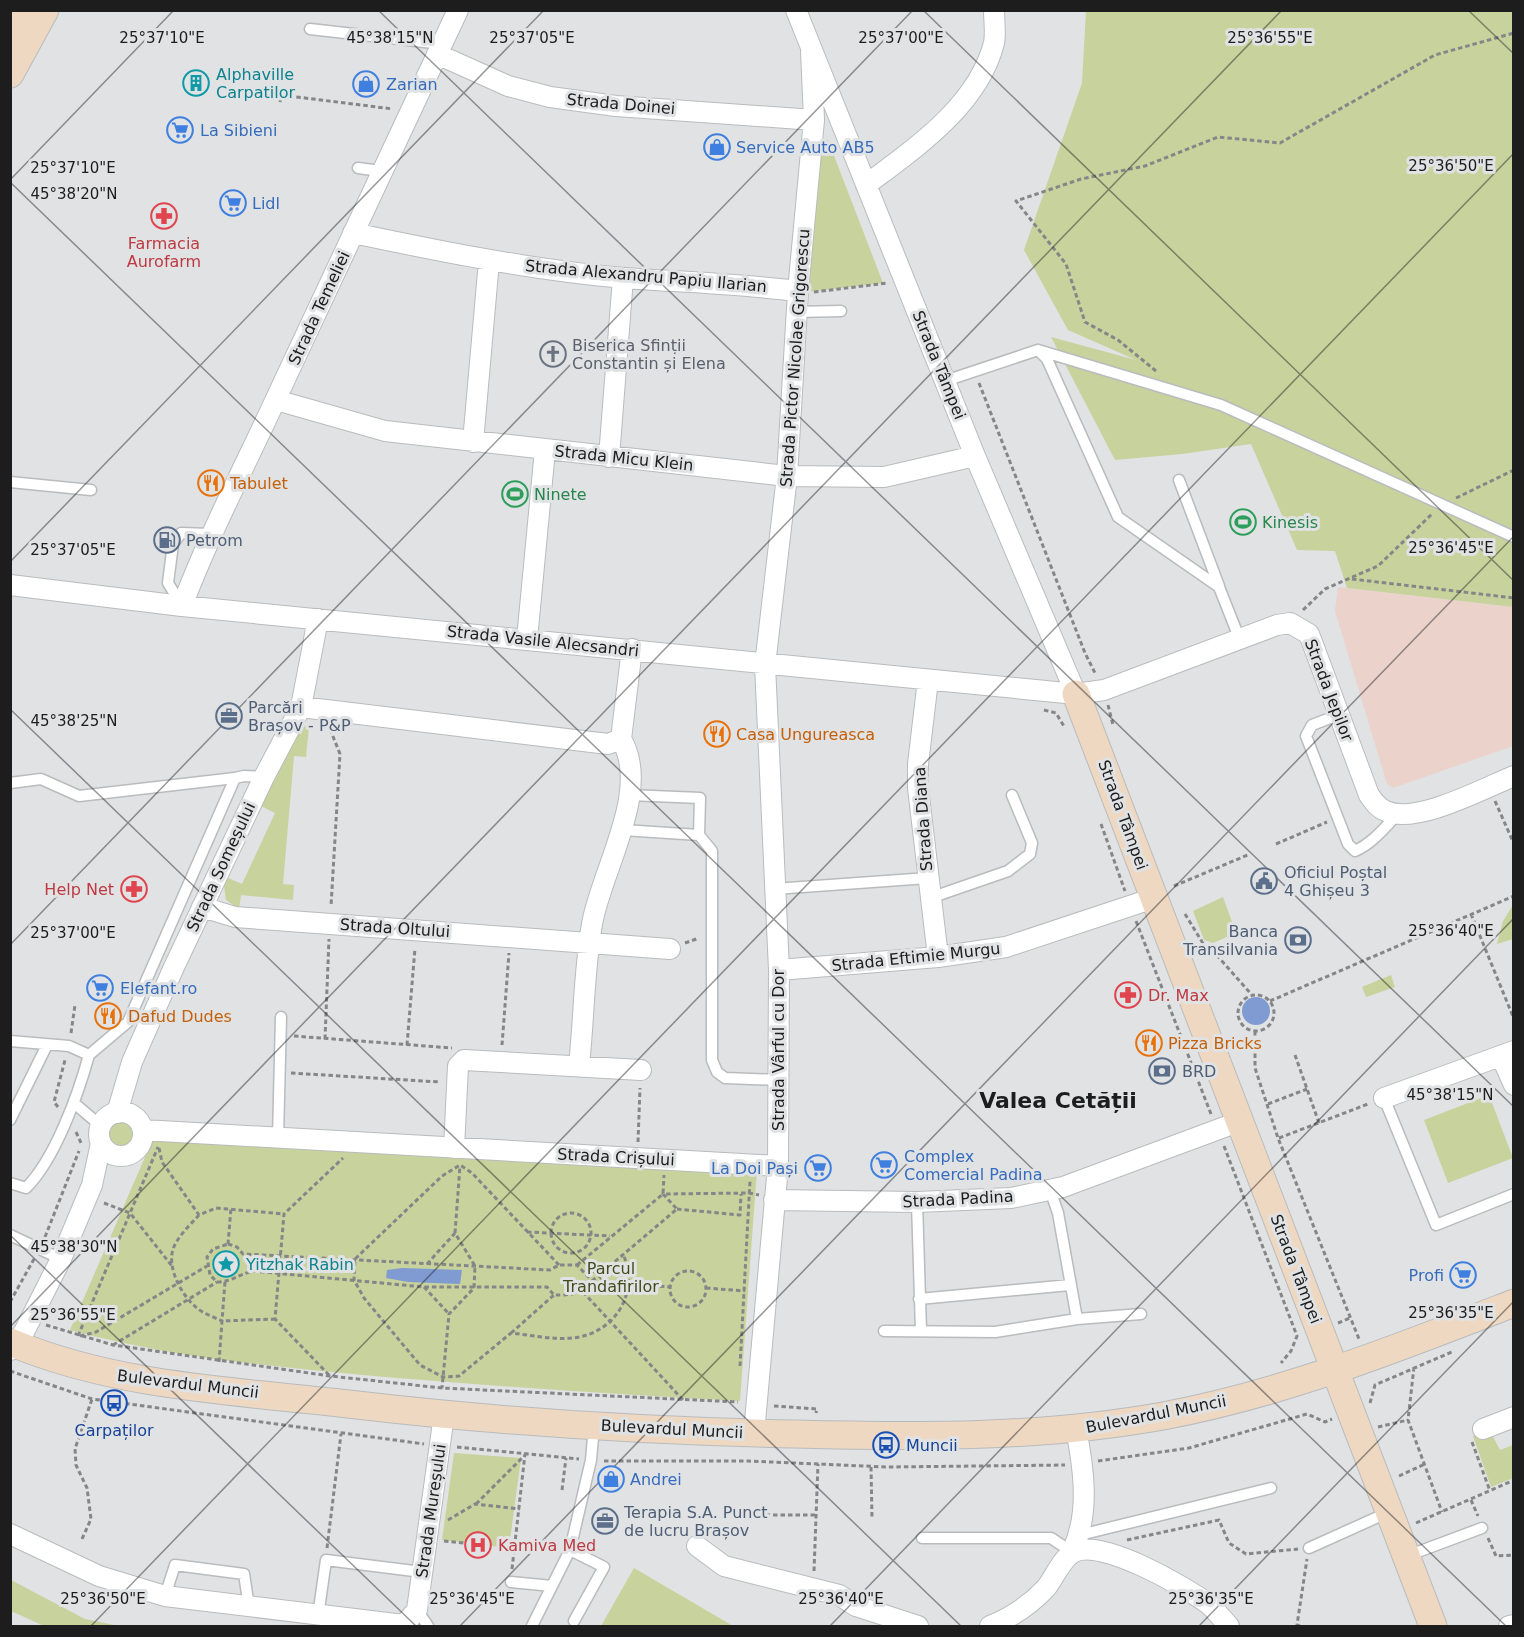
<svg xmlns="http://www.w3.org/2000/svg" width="1524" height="1637" viewBox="0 0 1524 1637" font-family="'DejaVu Sans',sans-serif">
<rect width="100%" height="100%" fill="#e0e2e4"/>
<path fill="#ebd2cb" d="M1338,587L1513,607V746L1393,788L1387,784L1335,611Z"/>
<path fill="#c8d29c" d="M1086,11H1513V607L1347,588L1335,551L1297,550L1251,444L1182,454L1115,460L1051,337L1136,360L1068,330L1024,250L1082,83Z
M819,138L828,140L883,283L807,292Z
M300,726L309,727L306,757L294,756L283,884L294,885L293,900L241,895L239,909L226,900L224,886L228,878L242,884L275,813L261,806Z
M1223,897L1236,933L1213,943L1204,940L1193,911Z
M1513,905V939L1497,944L1503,921Z
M1391,975L1395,987L1366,997L1362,987Z
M1489,1095L1513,1158L1448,1183L1424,1120Z
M105 1134a16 16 0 1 1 32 0a16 16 0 1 1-32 0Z
M155,1134L757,1170L740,1401C615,1394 488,1386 363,1375C265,1366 165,1356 70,1330Z
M1489,1429L1500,1450L1513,1445V1478L1491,1487L1473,1436Z
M454,1453L521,1458L509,1548L484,1545V1540L472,1539L471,1543L442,1540Z
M634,1568L733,1626H601Z
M11,1580L85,1619L119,1626H44L11,1611Z"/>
<path fill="#809bd1" d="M1242 1011a14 14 0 1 1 28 0a14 14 0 1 1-28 0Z
M402,1268L462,1270L460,1284L408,1282L386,1278L387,1270Z"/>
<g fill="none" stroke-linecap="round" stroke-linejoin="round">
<g stroke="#b9bbbd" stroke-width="13">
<path id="lane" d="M310,29L442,44
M358,168L381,171
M796,312L841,311
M1038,350L1221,405L1514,537
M945,381L1038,350L1047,359L1118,517L1219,587L1240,640
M1179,480L1219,586
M10,482L91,490
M182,606L168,583L173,544L181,533L210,534
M1338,715L1312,725L1306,736L1348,844L1355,851C1373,843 1384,828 1398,814
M10,783L41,779L79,796L235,778
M629,795L700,798L699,835
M623,830L699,835L712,851V1060L717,1072L725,1078L779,1080
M774,889L928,878
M930,898L1008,871L1030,854L1032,843L1012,795
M10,1041L69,1046L89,1055C78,1095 55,1159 26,1188L10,1183
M89,1055L128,1022L235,778L244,776L264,777
M1384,1098L1436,1225L1514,1194
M74,1103L101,1126
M10,1120L47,1045
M278,1137L281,1017
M1050,1190L1058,1213L1077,1319
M917,1202L921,1331
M10,1235L61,1259
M919,1299L1070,1285
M884,1331L995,1332L1077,1319L1141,1314
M1080,1535L1271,1488
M922,1538H1051L1072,1552
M1309,1548L1389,1512
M570,1550L604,1567L574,1621
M1407,1556L1482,1528
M511,1582L552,1586L532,1626
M552,1586L570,1550L591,1460L594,1426
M165,1596L175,1565L244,1574L249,1607
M417,1610L428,1626
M318,1616L326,1560L422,1572"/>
</g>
<g stroke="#b9bbbd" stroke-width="22">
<path id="street" d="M796,10L975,456L1076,694
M437,54L508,86L550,97L616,106L814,120
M866,185C915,148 978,106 994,43C996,33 994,21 994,10
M353,233C443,252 533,270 624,278C682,282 740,284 798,291
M276,400L385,431L787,476L884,477L975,456
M473,442L489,261
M609,457L623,278
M10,585L182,606L1076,694L1104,690L1277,625L1290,623L1309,634L1369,795C1374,802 1378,808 1386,811C1416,825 1484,788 1514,776
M182,606C210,532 247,462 280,390C339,264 398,137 458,10
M527,639L545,450
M928,680L918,764V788L938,957
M301,707L608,744L621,739L632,649
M202,907L235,917L670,949
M779,970L938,957L1006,947L1154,898
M1501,1056L1514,1085
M579,1065C584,1019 584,970 592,924C601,871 652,790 621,739
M1384,1098L1514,1051
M99 1134a22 22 0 1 1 44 0a22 22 0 1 1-44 0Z
M117,1113L132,1062L174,967L264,777L301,707L318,619
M143,1130L778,1166
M454,1148L458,1066L464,1060L641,1070
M774,1200L917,1202L1011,1198L1063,1187L1238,1122
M10,1350L24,1332L61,1259L92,1185L101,1143
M1483,1429L1514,1417
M754,1433L778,1166L779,970L765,665L787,476L798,291L814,120L811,50
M10,1534L99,1576L165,1596L404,1625L417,1610L444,1415
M697,1546L724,1566L839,1595L856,1606L918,1626
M1072,1552C1090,1514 1084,1470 1076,1429
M990,1626C1010,1618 1031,1604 1046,1588C1054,1578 1062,1558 1074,1552C1101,1538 1184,1586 1207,1603C1215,1609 1222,1619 1229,1626
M1509,1626L1514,1625"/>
</g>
<g stroke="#b9bbbd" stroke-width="29">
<path id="secondary" d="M10,33L21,10
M10,74L45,10
M1076,694L1433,1626
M10,1342C119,1388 241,1391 357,1405C503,1422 649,1431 795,1434C918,1437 1041,1438 1163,1416C1285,1393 1398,1348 1514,1303"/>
</g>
<path stroke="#858687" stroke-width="3" stroke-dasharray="4.5 3" stroke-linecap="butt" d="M280,102L281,95L393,109
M814,292L888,283
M1156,371L1118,340L1085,322L1066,264L1016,201L1081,179L1145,166L1218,137L1280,143L1435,55L1514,33
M979,383L1085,653L1096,675
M1456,498L1514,470
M1352,579L1514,598
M1303,610L1325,589L1378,566L1433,513
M1108,705L1113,725
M1044,710L1056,713L1065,728
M330,729L340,754L331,906
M1495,801L1514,844
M1101,824L1125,891
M1276,844L1327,822
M1174,886L1250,854
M1185,914L1204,945L1213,951L1252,995
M1471,914L1514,1019
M1136,921L1211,1114
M685,943L699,938
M1238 1013a18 18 0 1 1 36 0a18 18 0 1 1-36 0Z
M1270,1001L1514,896
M1255,1031V1068L1278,1138L1359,1339
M71,1033L75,1005
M294,1036L452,1048
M325,1039L329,939
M407,1045L415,948
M502,1045L509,953
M1295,1055L1319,1123
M291,1073L440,1082
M1268,1104L1307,1089
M58,1107L54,1102L65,1060
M76,1132L82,1145
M1279,1138L1368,1104
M638,1142L640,1088
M1224,1146L1297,1336L1291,1351L1281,1363
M159,1148L162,1162L199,1215L216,1208L284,1214
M104,1203L130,1213L172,1266
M677,1209L740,1215L741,1194
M551 1233a20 20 0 1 1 40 0a20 20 0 1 1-40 0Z
M199,1215C190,1225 178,1236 173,1249C167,1269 182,1296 197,1308C204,1314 214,1317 222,1321L225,1282
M527,1232L610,1236
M455,1233L460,1166
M45,1237L79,1151
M228,1244L237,1247L243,1254L550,1270L559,1265H577L592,1281C580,1295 572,1295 554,1295L547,1287H424L253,1271C240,1274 231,1282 217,1282L210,1275L207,1257L213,1249Z
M228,1244L231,1208
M427,1264L455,1233L475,1266L474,1288L449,1314L442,1388
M559,1265L472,1173L460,1165L442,1176L355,1259L354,1280L364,1298L420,1365L443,1377L459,1376L511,1333C531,1335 552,1340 572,1338C615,1334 640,1293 623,1254
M577,1265L663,1194L664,1175
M670 1289a18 18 0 1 1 36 0a18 18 0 1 1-36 0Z
M592,1281L677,1209L663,1194L749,1193L759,1195
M630,1284L670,1287
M424,1287L449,1314
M706,1288L745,1291
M583,1292L683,1400
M10,1302L34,1259
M1338,1323L1350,1318
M46,1325L113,1345L330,1376L442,1388L738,1402
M511,1333L554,1295
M78,1336L158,1147
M80,1336L96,1332L207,1266
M113,1345L217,1282
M219,1362L222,1321L275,1319
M740,1366L750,1181
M1414,1367L1408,1420L1442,1512
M10,1371L92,1399L424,1444
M329,1375L275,1319L284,1214L343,1158
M1370,1403L1375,1385L1454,1351
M774,1406L817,1409L816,1413
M1378,1427L1408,1420
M1472,1442L1490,1491
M457,1447L579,1459
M604,1461H748L887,1467L1065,1465
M1098,1461L1189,1448L1307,1414L1325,1422L1332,1419
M871,1467L872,1518
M1399,1476L1425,1464
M562,1490L566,1458
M1471,1500L1478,1516
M476,1504L524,1456
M762,1519V1515H816
M448,1520L475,1504L520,1509
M1416,1523L1514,1480
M1488,1538L1496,1556L1514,1555
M82,1539L91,1519L87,1488L76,1465L75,1449L92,1399
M1127,1540L1219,1520L1229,1543L1246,1554L1298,1549
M444,1541L472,1544
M327,1548L341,1434
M512,1569L525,1454
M814,1571L818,1464
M1300,1626L1297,1625L1307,1559"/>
<use href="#lane" stroke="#fff" stroke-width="10"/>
<use href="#street" stroke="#fff" stroke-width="20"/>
<use href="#secondary" stroke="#eed8c1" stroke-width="27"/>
</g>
<path fill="none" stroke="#1d1d1e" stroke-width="1.5" stroke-opacity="0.45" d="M378,10L1514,1107M923,10L1514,581M1468,10L1514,54M10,180L174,10M10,182L1506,1626M10,562L544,10M10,709L961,1626M10,945L913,10M10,1235L416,1626M10,1327L1282,10M91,1626L1514,153M460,1626L1514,536M830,1626L1514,918M1199,1626L1514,1301"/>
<defs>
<g id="building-ring" transform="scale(1.35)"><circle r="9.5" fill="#e0e2e4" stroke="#0f9aa8" stroke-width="1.5"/><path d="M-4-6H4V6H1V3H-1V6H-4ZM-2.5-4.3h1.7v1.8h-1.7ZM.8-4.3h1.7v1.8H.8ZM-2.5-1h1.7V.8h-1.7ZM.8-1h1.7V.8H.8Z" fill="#0f9aa8"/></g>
<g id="shop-ring" transform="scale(1.35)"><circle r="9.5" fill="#e0e2e4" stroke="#3f7fe0" stroke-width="1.5"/><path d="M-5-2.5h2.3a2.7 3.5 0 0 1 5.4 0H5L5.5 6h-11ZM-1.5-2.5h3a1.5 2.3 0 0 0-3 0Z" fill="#3f7fe0"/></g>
<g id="supermarket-ring" transform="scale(1.35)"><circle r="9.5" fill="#e0e2e4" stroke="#3f7fe0" stroke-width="1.5"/><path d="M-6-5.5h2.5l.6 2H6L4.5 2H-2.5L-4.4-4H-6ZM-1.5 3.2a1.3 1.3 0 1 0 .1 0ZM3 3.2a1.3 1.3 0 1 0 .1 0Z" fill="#3f7fe0"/></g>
<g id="pharmacy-ring" transform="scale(1.35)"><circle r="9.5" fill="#e0e2e4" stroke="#e0444e" stroke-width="1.5"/><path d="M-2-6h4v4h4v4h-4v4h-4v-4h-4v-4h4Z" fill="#e0444e"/></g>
<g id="church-ring" transform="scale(1.35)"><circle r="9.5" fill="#e0e2e4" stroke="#6b7280" stroke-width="1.5"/><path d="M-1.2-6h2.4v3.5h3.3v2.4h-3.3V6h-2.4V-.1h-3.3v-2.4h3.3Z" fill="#6b7280"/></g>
<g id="restaurant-ring" transform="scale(1.35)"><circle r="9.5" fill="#e0e2e4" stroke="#e8710a" stroke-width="1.5"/><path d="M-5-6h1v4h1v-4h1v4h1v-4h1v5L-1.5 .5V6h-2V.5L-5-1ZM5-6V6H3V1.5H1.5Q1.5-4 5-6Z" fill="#e8710a"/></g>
<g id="stadium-ring" transform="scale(1.35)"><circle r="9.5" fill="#e0e2e4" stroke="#2e9e5b" stroke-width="1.5"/><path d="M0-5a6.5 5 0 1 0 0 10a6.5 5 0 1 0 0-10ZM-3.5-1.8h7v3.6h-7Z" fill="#2e9e5b"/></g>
<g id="fuel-ring" transform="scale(1.35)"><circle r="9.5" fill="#e0e2e4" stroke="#5c6f8a" stroke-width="1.5"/><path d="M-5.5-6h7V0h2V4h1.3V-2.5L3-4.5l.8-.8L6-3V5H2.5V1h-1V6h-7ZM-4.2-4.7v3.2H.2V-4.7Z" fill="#5c6f8a"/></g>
<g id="office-ring" transform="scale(1.35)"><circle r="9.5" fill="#e0e2e4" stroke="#5c6f8a" stroke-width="1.5"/><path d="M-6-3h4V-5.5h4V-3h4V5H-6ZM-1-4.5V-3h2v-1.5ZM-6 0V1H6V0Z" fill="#5c6f8a"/></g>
<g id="civic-ring" transform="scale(1.35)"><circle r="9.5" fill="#e0e2e4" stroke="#5c6f8a" stroke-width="1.5"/><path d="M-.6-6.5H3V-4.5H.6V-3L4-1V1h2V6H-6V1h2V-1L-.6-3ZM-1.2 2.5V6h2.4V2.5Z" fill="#5c6f8a"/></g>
<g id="bank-ring" transform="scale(1.35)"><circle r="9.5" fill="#e0e2e4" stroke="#5c6f8a" stroke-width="1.5"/><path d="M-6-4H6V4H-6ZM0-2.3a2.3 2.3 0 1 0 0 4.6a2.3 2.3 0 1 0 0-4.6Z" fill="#5c6f8a"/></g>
<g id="sight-ring" transform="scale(1.35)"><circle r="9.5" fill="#e0e2e4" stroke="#0f9aa8" stroke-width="1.5"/><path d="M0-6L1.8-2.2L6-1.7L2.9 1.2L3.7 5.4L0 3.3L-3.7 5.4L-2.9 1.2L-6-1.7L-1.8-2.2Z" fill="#0f9aa8"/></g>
<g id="bus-ring" transform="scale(1.35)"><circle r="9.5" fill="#e0e2e4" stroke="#1a4fb4" stroke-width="1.5"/><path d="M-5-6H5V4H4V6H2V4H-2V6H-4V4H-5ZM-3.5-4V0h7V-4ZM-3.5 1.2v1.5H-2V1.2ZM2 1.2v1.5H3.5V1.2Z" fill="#1a4fb4"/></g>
<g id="hospital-ring" transform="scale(1.35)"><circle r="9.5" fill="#e0e2e4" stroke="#e0444e" stroke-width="1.5"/><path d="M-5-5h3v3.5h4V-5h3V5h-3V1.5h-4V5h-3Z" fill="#e0444e"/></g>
</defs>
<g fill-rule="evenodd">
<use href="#building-ring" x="196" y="83"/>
<use href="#shop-ring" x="366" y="84"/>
<use href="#supermarket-ring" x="180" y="130"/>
<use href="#shop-ring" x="717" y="147"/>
<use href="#supermarket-ring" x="233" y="203"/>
<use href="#pharmacy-ring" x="164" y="216"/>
<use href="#church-ring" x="553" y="354"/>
<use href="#restaurant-ring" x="211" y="483"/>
<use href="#stadium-ring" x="515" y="494"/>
<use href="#stadium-ring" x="1243" y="522"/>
<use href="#fuel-ring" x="167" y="540"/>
<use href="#office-ring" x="229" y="716"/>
<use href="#restaurant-ring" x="717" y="734"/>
<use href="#civic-ring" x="1264" y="881"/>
<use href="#pharmacy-ring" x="134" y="889"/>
<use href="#bank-ring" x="1298" y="940"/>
<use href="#supermarket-ring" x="100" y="988"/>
<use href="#pharmacy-ring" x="1128" y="995"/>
<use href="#restaurant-ring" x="108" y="1016"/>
<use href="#restaurant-ring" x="1149" y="1043"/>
<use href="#bank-ring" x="1162" y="1071"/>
<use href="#supermarket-ring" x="884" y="1165"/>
<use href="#supermarket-ring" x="818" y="1168"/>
<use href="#sight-ring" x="226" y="1264"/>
<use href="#supermarket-ring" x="1463" y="1275"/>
<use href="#bus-ring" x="114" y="1403"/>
<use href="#bus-ring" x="886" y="1445"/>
<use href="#shop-ring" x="611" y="1479"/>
<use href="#office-ring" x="605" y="1521"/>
<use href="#hospital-ring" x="478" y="1545"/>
</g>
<g text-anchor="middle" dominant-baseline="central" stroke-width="6" stroke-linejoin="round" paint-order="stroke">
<g font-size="16" fill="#0d838f" stroke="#e0e2e4" text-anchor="start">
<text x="216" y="74">Alphaville<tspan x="216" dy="18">Carpatilor</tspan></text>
<text x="246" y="1264">Yitzhak Rabin</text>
</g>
<g font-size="16" fill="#366cbe" stroke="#e0e2e4" text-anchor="start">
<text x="386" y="84">Zarian</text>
<text x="200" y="130">La Sibieni</text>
<text x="736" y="147">Service Auto AB5</text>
<text x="252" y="203">Lidl</text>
<text x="120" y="988">Elefant.ro</text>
<text x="904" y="1156">Complex<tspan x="904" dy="18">Comercial Padina</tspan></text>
<text x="798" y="1168" text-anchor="end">La Doi Pași</text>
<text x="1444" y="1275" text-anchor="end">Profi</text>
<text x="630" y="1479">Andrei</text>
</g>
<g font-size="16" fill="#1d1d1e" stroke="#e0e2e4">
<text transform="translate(621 104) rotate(5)">Strada Doinei</text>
<text transform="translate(646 276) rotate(5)">Strada Alexandru Papiu Ilarian</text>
<text transform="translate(319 308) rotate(-65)">Strada Temeliei</text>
<text transform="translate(795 358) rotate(-86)">Strada Pictor Nicolae Grigorescu</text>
<text transform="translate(939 365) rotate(68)">Strada Tâmpei</text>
<text transform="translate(624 458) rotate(6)">Strada Micu Klein</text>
<text transform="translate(543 641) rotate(6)">Strada Vasile Alecsandri</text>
<text transform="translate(1329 690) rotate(69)">Strada Jepilor</text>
<text transform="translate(1123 815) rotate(70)">Strada Tâmpei</text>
<text transform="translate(923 819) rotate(-94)">Strada Diana</text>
<text transform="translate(221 867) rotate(-65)">Strada Someșului</text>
<text transform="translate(395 928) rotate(4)">Strada Oltului</text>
<text transform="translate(916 957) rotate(-6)">Strada Eftimie Murgu</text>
<text transform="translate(778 1050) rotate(-90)">Strada Vârful cu Dor</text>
<text transform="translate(616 1157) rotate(3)">Strada Crișului</text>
<text transform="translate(958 1199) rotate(-3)">Strada Padina</text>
<text transform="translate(1296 1269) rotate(69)">Strada Tâmpei</text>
<text transform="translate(188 1384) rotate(7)">Bulevardul Muncii</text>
<text transform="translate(1156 1414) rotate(-11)">Bulevardul Muncii</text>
<text transform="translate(672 1429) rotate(3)">Bulevardul Muncii</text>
<text transform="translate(431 1511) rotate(-82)">Strada Mureșului</text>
</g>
<g font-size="16" fill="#be3a42" stroke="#e0e2e4" text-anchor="start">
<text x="164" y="243" text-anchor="middle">Farmacia<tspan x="164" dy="18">Aurofarm</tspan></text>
<text x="114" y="889" text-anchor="end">Help Net</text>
<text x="1148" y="995">Dr. Max</text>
<text x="498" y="1545">Kamiva Med</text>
</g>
<g font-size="16" fill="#5b616d" stroke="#e0e2e4" text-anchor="start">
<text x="572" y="345">Biserica Sfinții<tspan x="572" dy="18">Constantin și Elena</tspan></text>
</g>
<g font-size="16" fill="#c56008" stroke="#e0e2e4" text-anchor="start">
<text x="230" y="483">Tabulet</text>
<text x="736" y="734">Casa Ungureasca</text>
<text x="128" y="1016">Dafud Dudes</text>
<text x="1168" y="1043">Pizza Bricks</text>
</g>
<g font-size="16" fill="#27864d" stroke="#e0e2e4" text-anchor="start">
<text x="534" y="494">Ninete</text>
<text x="1262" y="522">Kinesis</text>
</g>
<g font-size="16" fill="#4e5e75" stroke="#e0e2e4" text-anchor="start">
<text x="186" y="540">Petrom</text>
<text x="248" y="707">Parcări<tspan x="248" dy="18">Brașov - P&amp;P</tspan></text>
<text x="1284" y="872">Oficiul Poștal<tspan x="1284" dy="18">4 Ghișeu 3</tspan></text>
<text x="1278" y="931" text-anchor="end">Banca<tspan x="1278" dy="18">Transilvania</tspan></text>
<text x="1182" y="1071">BRD</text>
<text x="624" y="1512">Terapia S.A. Punct<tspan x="624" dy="18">de lucru Brașov</tspan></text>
</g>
<g font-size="16" fill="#454b1c" stroke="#e0e2e4">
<text x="611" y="1268">Parcul<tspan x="611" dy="18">Trandafirilor</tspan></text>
</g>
<g font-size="16" fill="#164399" stroke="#e0e2e4">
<text x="114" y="1430">Carpaților</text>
<text x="906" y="1445" text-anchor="start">Muncii</text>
</g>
<g font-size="22" font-weight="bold" fill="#1d1d1e" stroke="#e0e2e4">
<text x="1058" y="1100">Valea Cetății</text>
</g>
</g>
<g font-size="15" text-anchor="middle" fill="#1d1d1e" stroke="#e0e2e4" stroke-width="6" stroke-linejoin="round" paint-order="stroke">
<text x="390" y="43">45°38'15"N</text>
<text x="162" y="43">25°37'10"E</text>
<text x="532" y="43">25°37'05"E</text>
<text x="901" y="43">25°37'00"E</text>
<text x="1270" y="43">25°36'55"E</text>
<text x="1451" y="171">25°36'50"E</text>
<text x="73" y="173">25°37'10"E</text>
<text x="74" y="199">45°38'20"N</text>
<text x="1451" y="553">25°36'45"E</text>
<text x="73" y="555">25°37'05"E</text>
<text x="74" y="726">45°38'25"N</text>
<text x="1451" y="936">25°36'40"E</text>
<text x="73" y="938">25°37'00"E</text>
<text x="1450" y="1100">45°38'15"N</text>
<text x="74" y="1252">45°38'30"N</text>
<text x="1451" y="1318">25°36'35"E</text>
<text x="73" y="1320">25°36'55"E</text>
<text x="103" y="1604">25°36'50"E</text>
<text x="472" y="1604">25°36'45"E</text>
<text x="841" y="1604">25°36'40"E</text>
<text x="1211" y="1604">25°36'35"E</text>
</g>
<rect width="1524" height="1637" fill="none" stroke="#1d1d1e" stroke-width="24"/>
</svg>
